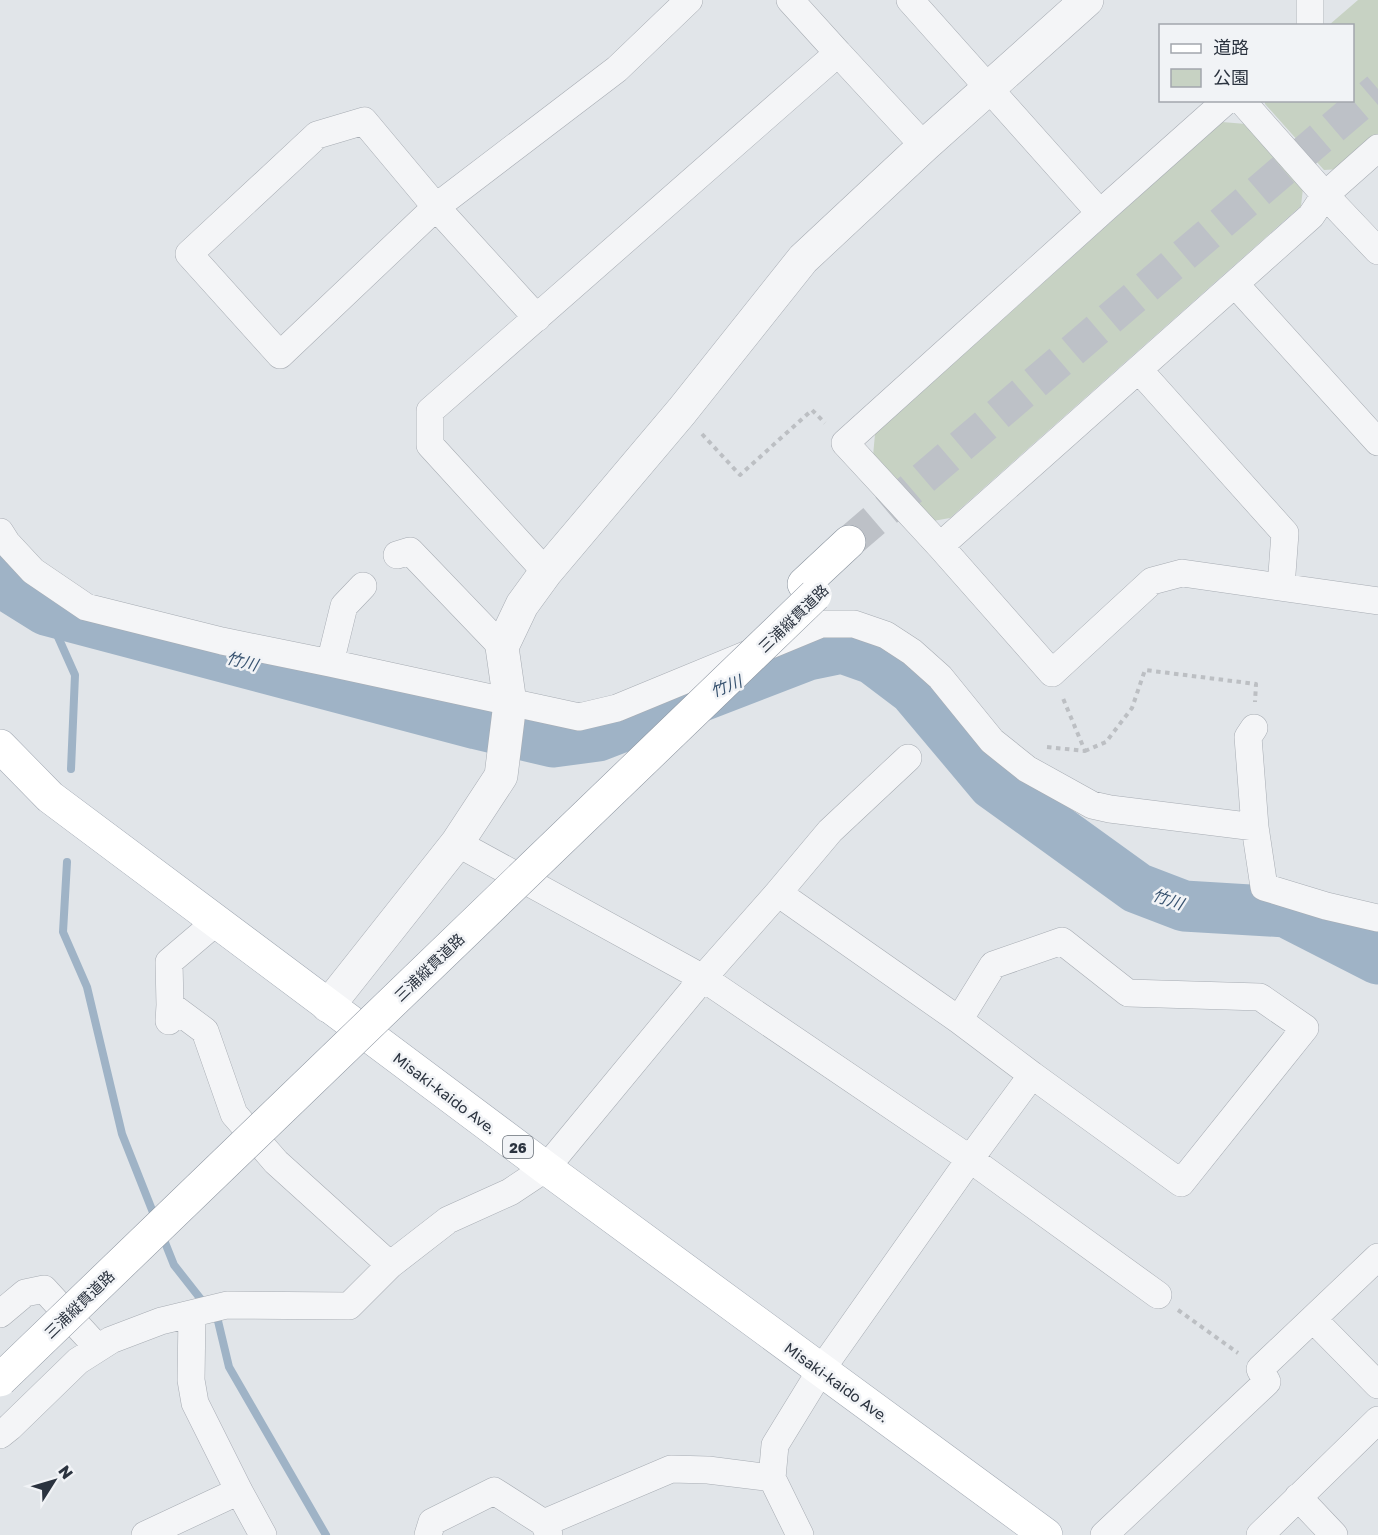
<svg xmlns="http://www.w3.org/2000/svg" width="1378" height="1535" viewBox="0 0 1378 1535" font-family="'Golos Text','Noto Sans JP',sans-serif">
<rect width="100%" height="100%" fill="#e1e5e9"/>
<path fill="#c7d2c3" d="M1358,0H1378V137L1341,169L1324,170L1265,104V100H1352V26L1329,25Z
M1222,122L1246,124L1303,188L1301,206L950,518L933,521L873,456L875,434Z"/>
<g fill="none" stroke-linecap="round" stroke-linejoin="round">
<path stroke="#9fb3c6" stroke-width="8" d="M46,610L75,675L71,769
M67,862L63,932L87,987L122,1134L156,1220
M162,1235L174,1265L218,1321L229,1367L326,1535"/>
<path stroke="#9fb3c6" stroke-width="51" d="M0,577L11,588L46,610L477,724L553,742L598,736L808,655L842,648L873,659L914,690L993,784L1137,888L1184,906L1286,912L1378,959"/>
<path stroke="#bdc1c7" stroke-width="33" stroke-dasharray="33 16" stroke-linecap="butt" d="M849,542L1378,89"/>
<g stroke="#a7acb3" stroke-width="28">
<path id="minor" d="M790,0L838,53
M910,0L1100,213L845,443L940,546L1311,216L1325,195L1378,148
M1310,26V0
M1241,100L1325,195L1378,251
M364,121L436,207L280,355L189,254L317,135Z
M1100,213L1227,100
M1235,284L1378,442
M537,318L436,207L617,69L689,0
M1139,370L1285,533L1281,587
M0,532L7,543L33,571L86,607L222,641L330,663L579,717L617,708L821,624H854L886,635L912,652L940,677L992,741L1027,769L1092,805L1110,809L1255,827L1248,737L1254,728
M940,546L1052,673L1152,581L1182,573L1378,601
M397,555L410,551L502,647
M546,572L430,445V411L838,53L924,146
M330,663L344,606L363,586
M1255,827L1264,887L1326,906L1378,918
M457,843L703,978L970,1159L1158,1295
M170,1005L205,1031L234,1114L276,1162L390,1265
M959,1020L1032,1075
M169,1021L170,1005L169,962L216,922
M0,1314L25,1293L44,1289L98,1348
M192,1314L191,1380L195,1403L239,1491L263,1535
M1313,1319L1378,1385
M0,1435L10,1427L78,1361L111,1340L161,1321L227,1305L349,1306L390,1265L448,1220L510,1192L546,1168L703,978L778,893L830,831L908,758
M772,1478L800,1535
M1298,1497L1334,1535
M145,1535L239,1491
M428,1535L432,1522L494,1491L544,1523
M549,1535L544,1523L671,1469L708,1470L772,1478L775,1445L821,1370L970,1159L1032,1075L1181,1183L1305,1028L1260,997L1128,993L1062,941L993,965L959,1020L778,893
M1104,1535L1267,1382L1260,1369L1378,1257
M1260,1535L1378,1420"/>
</g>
<g stroke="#a7acb3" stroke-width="34">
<path id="tertiary" d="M328,1006L457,843L501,776L510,703L502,647L522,605L546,572L682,411L803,259L924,146L1087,0"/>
</g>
<g stroke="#a2a9b3" stroke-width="34">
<path id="primary" d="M0,746L50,797L546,1168L1046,1535"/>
</g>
<g stroke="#8a939e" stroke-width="34">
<path id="motorway" d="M804,584L849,542"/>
</g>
<path stroke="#bcbfc3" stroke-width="4" stroke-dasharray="4.5 4.5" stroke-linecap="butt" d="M702,434L740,475L812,410L825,423
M1047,747L1085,751L1062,696
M1085,751L1106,742L1132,708L1145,670L1256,684L1255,702
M1178,1310L1238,1353"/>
<use href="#minor" stroke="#f4f5f7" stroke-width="27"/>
<use href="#tertiary" stroke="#f4f5f7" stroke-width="33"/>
<use href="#primary" stroke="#fff" stroke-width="33"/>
<use href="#motorway" stroke="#fff" stroke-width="33"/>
<g stroke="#8a939e" stroke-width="34" stroke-linecap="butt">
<path id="motorway-bridge" d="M0,1380L815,595"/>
</g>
<use href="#motorway-bridge" stroke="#fff" stroke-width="33"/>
</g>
<g text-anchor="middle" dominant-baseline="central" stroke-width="5" stroke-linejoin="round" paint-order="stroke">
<rect fill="#f1f3f6" stroke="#666d76" stroke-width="1.5" x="503" y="1136" width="30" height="22" rx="4.5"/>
<g font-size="14" font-weight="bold" fill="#2b333f">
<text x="518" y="1147">26</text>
</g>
<g font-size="15" fill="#2b333f" stroke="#f1f3f6">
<text transform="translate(793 618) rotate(-44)">三浦縦貫道路</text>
<text transform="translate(429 967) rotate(-44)">三浦縦貫道路</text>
<text transform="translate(445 1093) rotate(37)">Misaki-kaido Ave.</text>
<text transform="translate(79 1304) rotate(-44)">三浦縦貫道路</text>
<text transform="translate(837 1382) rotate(36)">Misaki-kaido Ave.</text>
</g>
<g font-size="16" font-style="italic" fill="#385370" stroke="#f1f3f6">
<text transform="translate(242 661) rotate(15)">竹川</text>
<text transform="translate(726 686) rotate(-21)">竹川</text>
<text transform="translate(1168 899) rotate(19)">竹川</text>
</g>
</g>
<rect x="1159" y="24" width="195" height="78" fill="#f1f3f6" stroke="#a2a6ad" stroke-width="1.5"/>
<rect x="1171" y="44" width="30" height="9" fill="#ffffff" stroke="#a2a6ad" stroke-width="1.5"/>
<text x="1213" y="54" font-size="18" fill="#2b333f">道路</text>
<rect x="1171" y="69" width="30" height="18" fill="#c7d2c3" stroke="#a2a6ad" stroke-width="1.5"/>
<text x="1213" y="84" font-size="18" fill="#2b333f">公園</text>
<g transform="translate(54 1481) rotate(53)" stroke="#f1f3f6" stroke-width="4.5" paint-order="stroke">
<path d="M0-4.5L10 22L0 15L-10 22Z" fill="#2b333f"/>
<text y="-9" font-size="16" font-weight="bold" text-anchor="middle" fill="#2b333f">N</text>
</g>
</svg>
